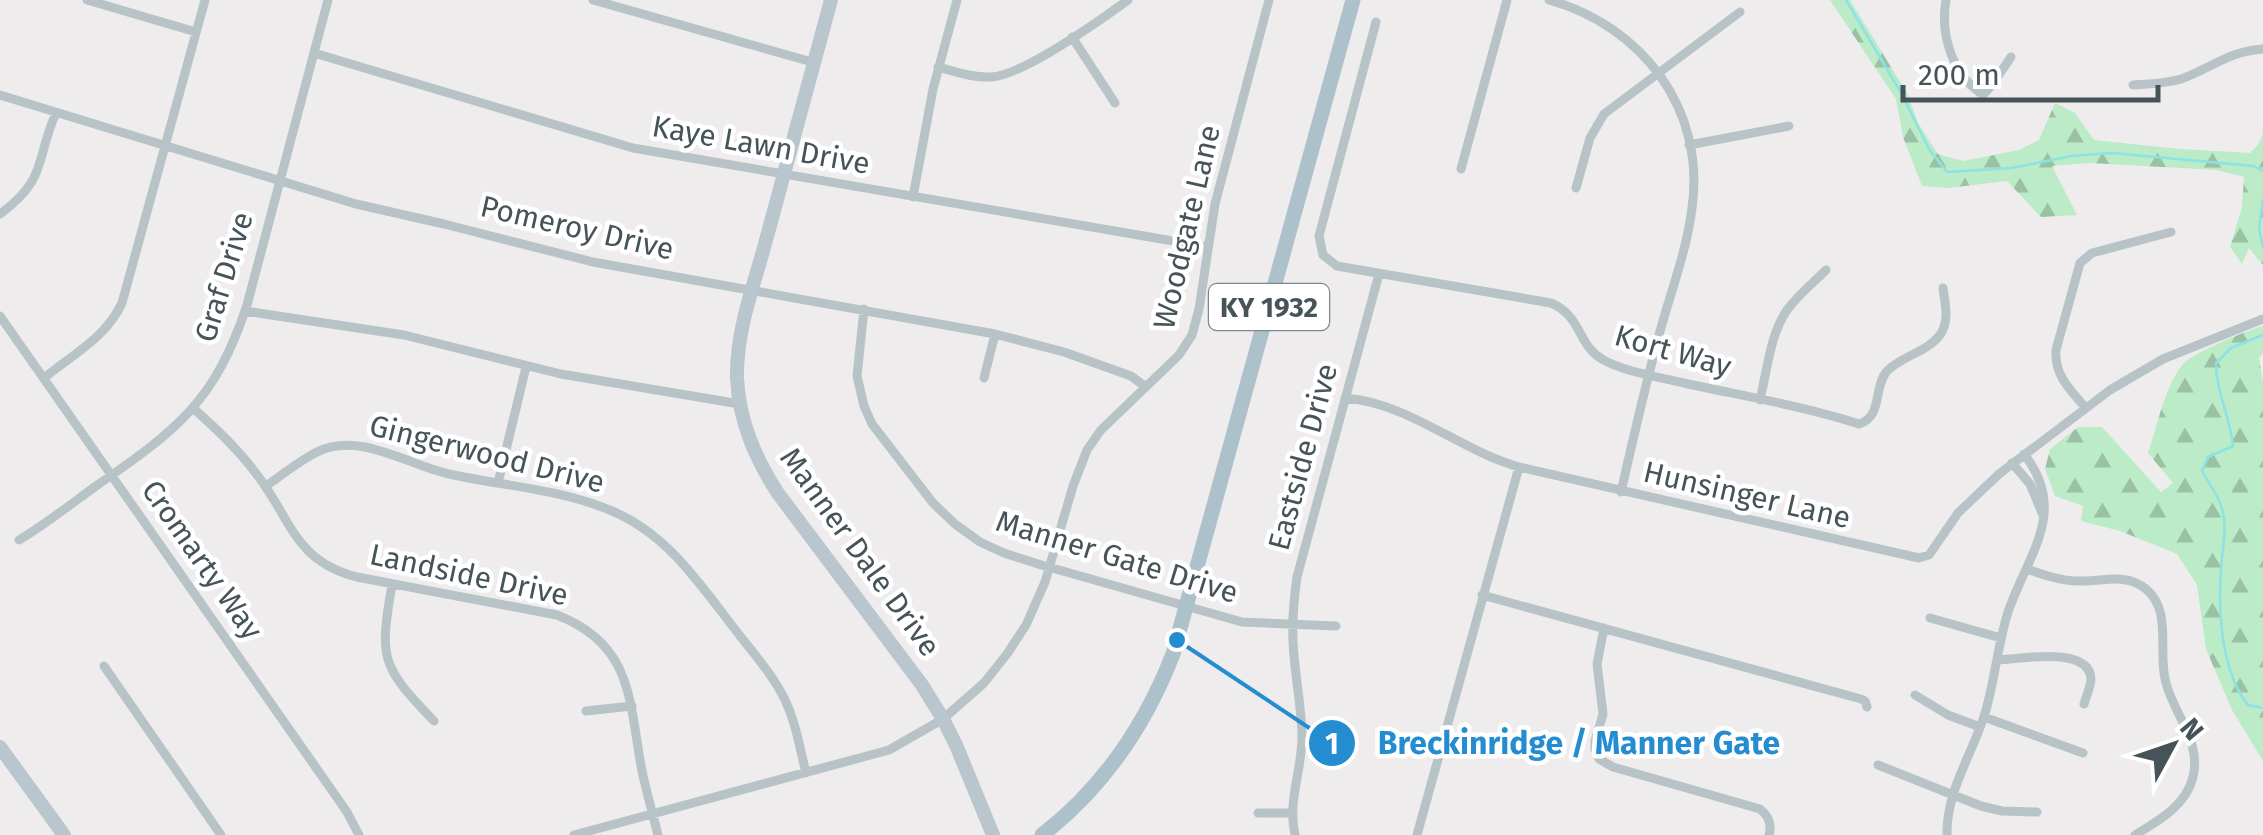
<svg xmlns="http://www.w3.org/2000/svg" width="2263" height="835" viewBox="0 0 2263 835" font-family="'Fira Sans',sans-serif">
<defs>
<pattern id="forest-firs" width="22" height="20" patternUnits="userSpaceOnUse" patternTransform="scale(2.5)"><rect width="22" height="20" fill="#bcebc7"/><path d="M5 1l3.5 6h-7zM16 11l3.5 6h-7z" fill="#9bc1a4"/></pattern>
</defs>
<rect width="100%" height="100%" fill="#efeced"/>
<path fill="url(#forest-firs)" d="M1830,0H1850L1907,93L1918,123L1938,154L1963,161L2019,150L2039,140L2055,103L2075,113L2094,140L2180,149L2250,153L2258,145L2263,134V265L2249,248L2242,264L2230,247L2242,207L2244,177L2217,170L2090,163L2052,166L2077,215L2041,217L2007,181L1948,188L1922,186L1903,137L1896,99Z
M2263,326V353L2259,358L2263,383V761L2232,710L2206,649L2197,585L2177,554L2120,531L2081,521L2083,506L2055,496L2045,469L2050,449L2078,427H2102L2161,492L2173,483L2148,453C2157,427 2165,385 2183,364C2192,353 2248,330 2263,326Z"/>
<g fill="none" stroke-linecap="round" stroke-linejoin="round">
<path stroke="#8ce2e5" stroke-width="2.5" d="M1846,0L1900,91L1929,149L1947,172L2012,168L2071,156L2112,153L2253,166L2263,171
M2263,200L2259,228L2263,247
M2263,335L2231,348L2216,363C2216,392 2230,416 2233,446L2208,457L2202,471C2209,484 2221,499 2223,513C2227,531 2222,551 2221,569C2218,611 2221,671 2248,705L2263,708"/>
<path stroke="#b8c3c8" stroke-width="9" d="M87,0L196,32
M593,0L812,62
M1549,0C1642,26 1706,109 1692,208C1687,250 1670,294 1659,335C1645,387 1633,439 1621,492
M1946,0C1940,35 1952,74 1983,95L1992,85L2011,57
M1376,22L1319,236L1323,255L1337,266L1551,303C1582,316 1578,346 1602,359C1621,371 1662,378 1684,383C1743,396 1803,406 1859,424C1883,417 1873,387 1887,371C1902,356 1927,352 1940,335C1950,320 1945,304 1943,288
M1072,37L1115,103
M314,53L633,148L1208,247
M938,67C956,72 974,78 992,77C1025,74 1099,21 1128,0
M2133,85C2149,84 2165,84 2181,79C2210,69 2229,51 2263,49
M0,95L356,204L444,224L593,262L995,334L1064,352L1131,376L1146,387
M1689,145L1789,126
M1461,169L1507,0
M1576,188L1590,138L1604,114L1740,12
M913,197L933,89L957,0
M0,214C48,179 35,160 56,113
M864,309L857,376L864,406L872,424L933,503L955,524L980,542L1004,553L1038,564L1242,622L1336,626
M245,311L404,335L561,374L740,404
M0,316L347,812L359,835
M44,378C73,354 105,339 122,303L205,0
M984,378L995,334
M1345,398C1409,403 1459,450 1519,467L1919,558L1929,555L1958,513L1999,474L2110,390L2163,359L2263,319
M1760,400C1767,371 1770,335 1787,310C1798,295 1813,283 1826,270
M2086,408C2070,390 2054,375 2056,350L2080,263L2092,253L2171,232
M194,409C218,430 239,450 258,476C292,521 295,561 357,577L557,615C629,643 629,694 640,760C644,785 652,810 658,835
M2012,463L2030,484L2042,513
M498,483L526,367
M266,486C282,475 299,461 317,452C359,431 408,465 449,474C503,486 561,489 612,511C668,534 701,586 737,632C754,654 773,675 785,700C796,723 800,749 806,773
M19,540C46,524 71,504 96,486C177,430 215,402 247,305L328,0
M2027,569C2044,575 2061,581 2079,581C2103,582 2125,572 2146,589C2173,611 2157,653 2166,683C2174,714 2202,743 2193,777C2186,806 2158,821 2135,835
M392,585C379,659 381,666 434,721
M1482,595L1861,699L1865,701L1867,707
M1930,618L2001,638
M1604,628L1597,664L1603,714L1595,741V750L1599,759L1613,767L1760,809C1769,816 1772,824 1769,835
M1998,660C2020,659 2091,645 2091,680C2090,688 2086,697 2084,704
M104,666L221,835
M1915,695L1948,715L1980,727
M586,711L632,706
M1984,717L2083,753
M1878,765L1981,806L2002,811L2037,812
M1258,813H1293
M574,835L889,750L943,719L984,683L1007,654L1026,625L1045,582L1073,486L1087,450L1101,430L1179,355L1192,335L1199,309L1215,204L1269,0
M1295,835C1287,800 1303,768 1302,734C1301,702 1294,671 1293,640C1292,619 1294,598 1297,577L1379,274
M1417,835L1519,467
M1947,835C1946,790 1974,752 1986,710C1995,678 1998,644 2008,612C2028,554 2069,512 2024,454"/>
<path stroke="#b9c6cd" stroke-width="14" d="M831,0C809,81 787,162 765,244C753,288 736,332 737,378C739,421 755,457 777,492L922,685L943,719L956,745L993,835
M0,747L64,835"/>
<path stroke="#adc1ca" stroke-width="15" d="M1042,835C1104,787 1145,726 1173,654L1353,0"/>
</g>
<g text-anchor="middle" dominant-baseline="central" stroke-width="9" stroke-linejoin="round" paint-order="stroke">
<rect fill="#fff" stroke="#7e878a" stroke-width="2.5" x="1209" y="284" width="120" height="46" rx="8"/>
<g font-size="28" font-weight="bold" fill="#465358">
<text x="1269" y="307">KY 1932</text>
</g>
<g font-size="30" fill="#465358" stroke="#fff">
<text transform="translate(761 145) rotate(10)">Kaye Lawn Drive</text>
<text transform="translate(1187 227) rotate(-77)">Woodgate Lane</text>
<text transform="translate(577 228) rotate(13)">Pomeroy Drive</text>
<text transform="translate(224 277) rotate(-73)">Graf Drive</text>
<text transform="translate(1673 351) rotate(16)">Kort Way</text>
<text transform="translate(487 454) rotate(14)">Gingerwood Drive</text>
<text transform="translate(1303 457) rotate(-75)">Eastside Drive</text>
<text transform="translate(1747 495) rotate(13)">Hunsinger Lane</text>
<text transform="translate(860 552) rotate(54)">Manner Dale Drive</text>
<text transform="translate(1117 557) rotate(17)">Manner Gate Drive</text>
<text transform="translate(202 560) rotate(55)">Cromarty Way</text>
<text transform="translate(469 575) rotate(12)">Landside Drive</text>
</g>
</g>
<path fill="none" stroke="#248dd1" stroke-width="4" d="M1177 640L1332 743"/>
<g fill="#248dd1" stroke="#fff" stroke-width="4">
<circle cx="1177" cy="640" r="10"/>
<circle cx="1332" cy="743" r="25"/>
</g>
<g font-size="30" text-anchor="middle" font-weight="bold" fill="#fff">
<text x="1332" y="754">1</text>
</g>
<g font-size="32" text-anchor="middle" font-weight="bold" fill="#248dd1" stroke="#fff" stroke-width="9" stroke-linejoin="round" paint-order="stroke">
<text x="1579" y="754">Breckinridge / Manner Gate</text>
</g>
<g transform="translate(2173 745) rotate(50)" stroke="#ffffff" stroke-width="8" paint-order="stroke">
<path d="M0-8L18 38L0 25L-18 38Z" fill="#465358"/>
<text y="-15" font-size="28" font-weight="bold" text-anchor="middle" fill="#465358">N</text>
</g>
<path d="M1903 85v15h255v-15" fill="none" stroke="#465358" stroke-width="5"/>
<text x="1918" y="85" font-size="30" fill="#465358" stroke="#ffffff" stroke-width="8" paint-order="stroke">200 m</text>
</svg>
